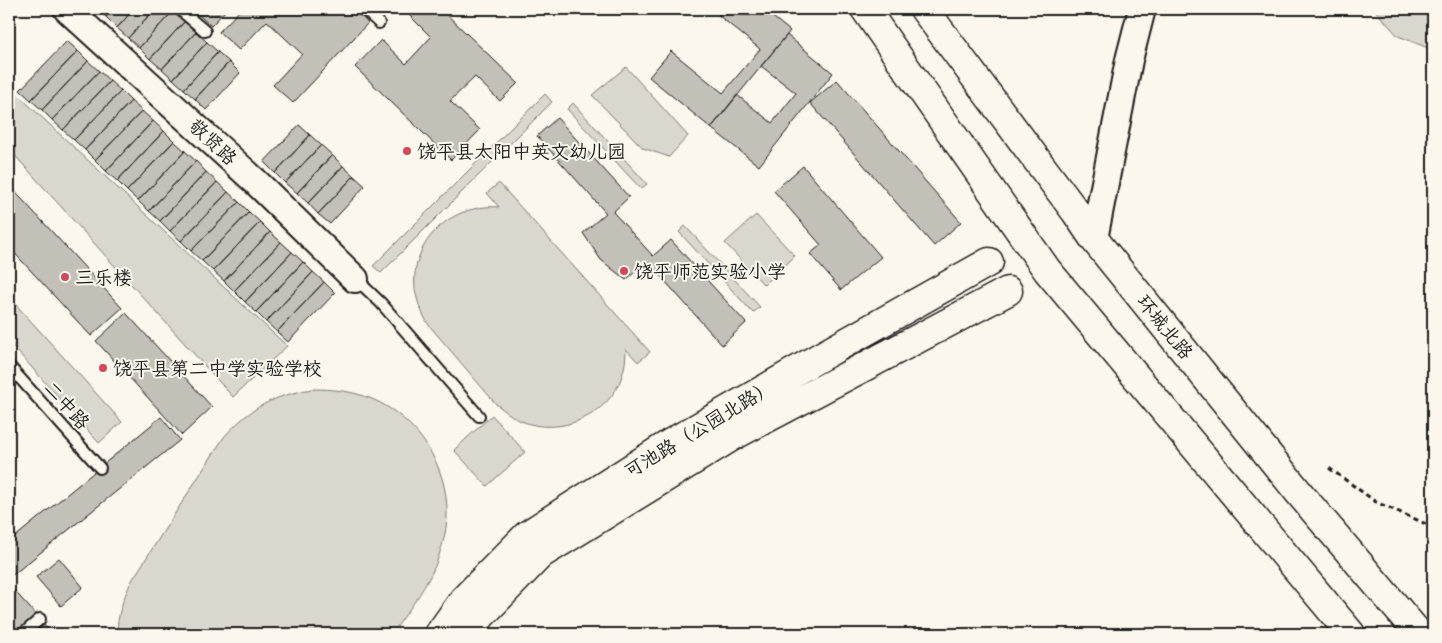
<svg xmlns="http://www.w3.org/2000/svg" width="1442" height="643" viewBox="0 0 1442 643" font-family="'Shantell Sans','LXGW WenKai TC',sans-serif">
<rect width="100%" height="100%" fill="#fbf7ec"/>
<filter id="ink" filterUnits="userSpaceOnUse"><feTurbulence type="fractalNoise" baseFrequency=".02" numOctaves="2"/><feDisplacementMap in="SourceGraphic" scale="10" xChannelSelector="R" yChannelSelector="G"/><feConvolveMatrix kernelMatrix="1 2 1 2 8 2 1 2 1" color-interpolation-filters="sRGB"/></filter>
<g filter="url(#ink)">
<path fill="#dad7ce" stroke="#7b7a75" d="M1374,9H1433V50L1398,36Z
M626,67L688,136L669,157L643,148L592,95Z
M545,94L552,102L381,273L373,266Z
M18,95L287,346L233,397L9,149V104Z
M573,103L647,184L641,189L567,109Z
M499,183L650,352L638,362L626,349C626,358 625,367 622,376C609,416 560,437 521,421C512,417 504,410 496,404L428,324C422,313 417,302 415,289C410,240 453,203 499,207L487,193Z
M756,215L795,256L764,285L725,243Z
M685,226L760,307L753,313L679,232Z
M9,297L122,422L99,443L9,342Z
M312,389C333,389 353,391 372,399C417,418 448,466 447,514C447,527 444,540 440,552C432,581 409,609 392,634H117C117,616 123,599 131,582L224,437C251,407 273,396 312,389Z
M492,415L525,452L487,486L454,450Z"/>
<path fill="#c3c0b8" stroke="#1c1c1c" d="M97,9H114L106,17Z
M114,9H134L117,28L106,17Z
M134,9H155L128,38L117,28Z
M155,9H171L173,11L139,48L128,38Z
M192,9H227L211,26Z
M241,9H353L368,23L293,103L273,85L302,54L267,21L239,50L219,32Z
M371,9H390L381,18Z
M411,9H441L518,83L500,101L475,77L450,101L480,130L451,160L355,67L381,40L406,64L431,37L407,13Z
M724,9H763L790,31L711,128L649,77L671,51L723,93L760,49L718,15Z
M173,11L185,21L150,59L139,48Z
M185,21L196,32L162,69L150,59Z
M196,32L207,42L173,79L162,69Z
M787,35L833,73L759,166L711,128L737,95L772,123L796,93L761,66Z
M67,41L78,51L31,100L20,90Z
M207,42L218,52L184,89L173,79Z
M78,51L88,61L42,110L31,100Z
M218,52L229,62L195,99L184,89Z
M88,61L99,71L52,120L42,110Z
M229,62L240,73L206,110L195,99Z
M99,71L110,81L63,130L52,120Z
M837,80L961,222L934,246L810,103Z
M110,81L121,91L74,140L63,130Z
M121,91L131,101L85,150L74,140Z
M131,101L142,111L95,160L85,150Z
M142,111L153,121L106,171L95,160Z
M557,118L629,197L613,212L653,256L671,240L746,323L722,345L647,261L626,280L601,260L583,233L606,213L537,136Z
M153,121L164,131L117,181L106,171Z
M299,125L310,135L275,173L264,162Z
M164,131L174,141L127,191L117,181Z
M310,135L321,145L285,183L275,173Z
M174,141L185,151L138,201L127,191Z
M321,145L332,155L297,193L285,183Z
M185,151L196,161L149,211L138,201Z
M332,155L343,166L308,203L297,193Z
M196,161L206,172L160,221L149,211Z
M343,166L354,176L318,214L308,203Z
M803,166L881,257L841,290L810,254L821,245L774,191Z
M206,172L217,182L170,231L160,221Z
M354,176L365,186L330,224L318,214Z
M217,182L228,192L181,241L170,231Z
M9,185L122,308L91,336L9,247Z
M228,192L239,202L191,251L181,241Z
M239,202L249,212L202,261L191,251Z
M249,212L260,222L213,271L202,261Z
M260,222L270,232L224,281L213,271Z
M270,232L281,242L234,291L224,281Z
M281,242L292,252L245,302L234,291Z
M292,252L303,262L256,312L245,302Z
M303,262L313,272L266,322L256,312Z
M313,272L324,282L277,332L266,322Z
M324,282L335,293L288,342L277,332Z
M126,313L212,407L182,435L96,341Z
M161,417L180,440L9,578V542Z
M59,558L83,587L61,606L36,577Z
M12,588L38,617L18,634H9V591Z
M44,625L53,634H33Z"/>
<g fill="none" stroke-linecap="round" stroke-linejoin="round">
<g stroke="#1c1c1c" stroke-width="14">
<path id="service" d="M179,9L205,31
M364,9L379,23
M356,279L381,303L479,416
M9,366L100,468
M23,634L40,619"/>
</g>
<g stroke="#1c1c1c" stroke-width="30">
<path id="tertiary" d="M67,9L256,182L355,279
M1094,239L1129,60L1142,9"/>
</g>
<g stroke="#1c1c1c" stroke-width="31">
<path id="secondary" d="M439,634L464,599L527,535L669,444L820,357L989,262
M469,634L480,617L541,554L733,436L1008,291"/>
</g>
<g stroke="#1c1c1c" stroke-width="31">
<path id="primary" d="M865,9L1047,270L1351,634
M924,9L1075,211L1094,239L1300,494L1419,634"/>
</g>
<path stroke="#1c1c1c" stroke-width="3" stroke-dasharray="5 4" stroke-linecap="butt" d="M1329,468L1376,502L1433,527"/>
<use href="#service" stroke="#fbf7ec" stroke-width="10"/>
<use href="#tertiary" stroke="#fbf7ec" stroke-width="26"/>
<use href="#secondary" stroke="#fbf7ec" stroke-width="28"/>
<use href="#primary" stroke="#fbf7ec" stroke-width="28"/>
</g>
</g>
<g fill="#d1495b" stroke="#fbf7ec" stroke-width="2">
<circle cx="407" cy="151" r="5"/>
<circle cx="624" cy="271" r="5"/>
<circle cx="65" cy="277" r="5"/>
<circle cx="103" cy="368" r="5"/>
</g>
<g text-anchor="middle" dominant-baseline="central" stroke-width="4" stroke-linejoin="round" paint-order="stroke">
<g font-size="19" fill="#1c1c1c" stroke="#fbf7ec">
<text transform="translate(213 142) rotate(43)">敬贤路</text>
<text transform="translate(1165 327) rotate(51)">环城北路</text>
<text transform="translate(67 405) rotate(48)">二中路</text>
<text transform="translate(699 429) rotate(-31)">可池路（公园北路）</text>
</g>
<g font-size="19" fill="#1c1c1c" stroke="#fbf7ec" text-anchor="start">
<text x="417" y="151">饶平县太阳中英文幼儿园</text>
<text x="634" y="271">饶平师范实验小学</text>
<text x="75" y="277">三乐楼</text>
<text x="113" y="368">饶平县第二中学实验学校</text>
</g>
</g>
<rect width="1442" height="643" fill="none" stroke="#fbf7ec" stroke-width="30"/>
<rect x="15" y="15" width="1412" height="613" fill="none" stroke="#1c1c1c" stroke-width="2" filter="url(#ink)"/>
</svg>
